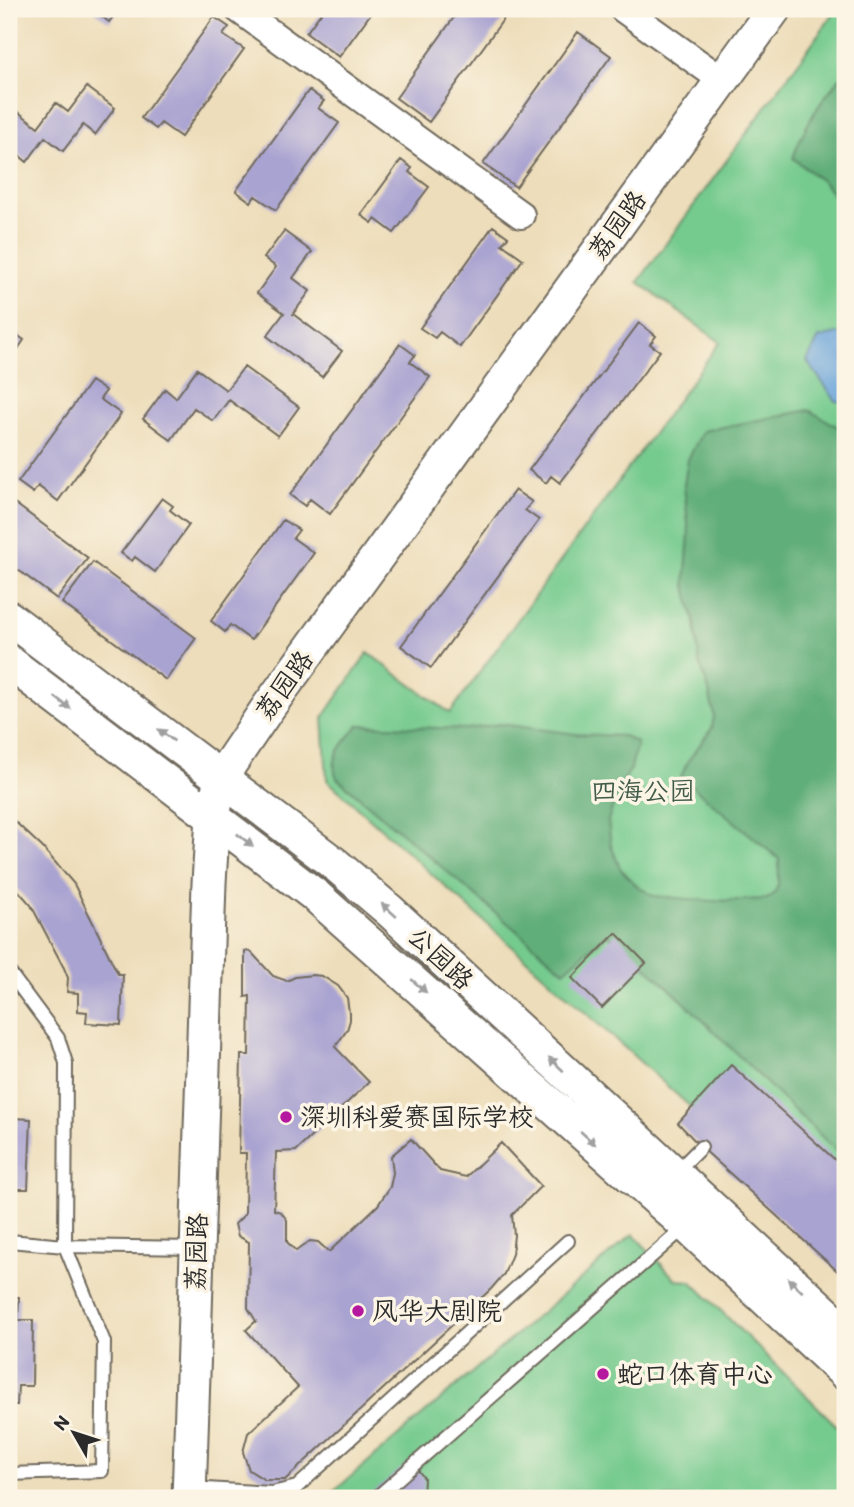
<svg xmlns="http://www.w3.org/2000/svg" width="854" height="1507" viewBox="0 0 854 1507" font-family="Itim,'LXGW WenKai TC',sans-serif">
<rect width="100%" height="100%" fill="#fcf5e5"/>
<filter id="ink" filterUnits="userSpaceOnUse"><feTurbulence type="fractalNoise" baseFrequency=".0143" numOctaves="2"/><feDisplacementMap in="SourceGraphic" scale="14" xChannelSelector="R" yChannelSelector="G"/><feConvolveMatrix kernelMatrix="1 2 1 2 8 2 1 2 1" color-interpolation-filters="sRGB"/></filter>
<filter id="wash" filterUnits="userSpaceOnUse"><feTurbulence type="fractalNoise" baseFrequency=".00686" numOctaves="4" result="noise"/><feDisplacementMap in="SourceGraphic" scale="28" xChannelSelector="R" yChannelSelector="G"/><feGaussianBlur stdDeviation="1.57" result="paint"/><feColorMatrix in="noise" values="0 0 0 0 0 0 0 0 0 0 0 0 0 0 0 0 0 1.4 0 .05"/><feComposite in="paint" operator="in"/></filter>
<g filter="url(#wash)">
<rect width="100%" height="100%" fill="#edddba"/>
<path fill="#75ca8e" stroke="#507a5c" stroke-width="2" d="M837,9H845V1246L327,780L323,718L368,653L450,713L720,342L638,282Z
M633,1234L676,1280L691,1281L845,1434V1498H326Z"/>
<path fill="#60ae79" stroke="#466c52" stroke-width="2" d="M841,77L845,78V209L824,183L793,158C804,126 819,102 841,77Z
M809,410L845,431V1158C764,1086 692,1002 607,934L564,971L337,778C327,758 347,739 359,725L467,729L500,724L576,734L624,736L637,743L631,768L618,791L608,820L611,845L620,868L636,885L654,896L713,901L767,899C782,892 778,874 779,859L681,777L688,761L712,728L714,715L709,691L699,661L695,622L685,583L689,535L684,485L688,459L703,431Z"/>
<path fill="#6aa4da" stroke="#4a6882" stroke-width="2" d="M845,332V402L836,401L807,361L819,338Z"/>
<g id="blocks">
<path fill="#a9a3d1" d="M92,9H119L109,22Z
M324,9H374L339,57L306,33Z
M460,9L510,10L429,122L396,98Z
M214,17L229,27L223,35L244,49L181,137L161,123L156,129L141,118Z
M578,32L611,56L516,187L483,164Z
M87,87L115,108L95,135L83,125L63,151L45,137L27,162L9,147V105L38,127L56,103L68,112Z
M309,90L324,101L318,108L339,123L276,210L255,196L251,202L236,191Z
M401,160L412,168L409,172L429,187L394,233L375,219L372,223L361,215Z
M493,226L508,237L502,244L523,259L460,347L440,332L435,338L420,328Z
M284,231L312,252L293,278L310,291L293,314L342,351L322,377L267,336L284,313L257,293L276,267L264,258Z
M639,323L656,336L650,344L660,351L560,483L551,476L546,483L529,470Z
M9,329L24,340L9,362Z
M400,344L415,355L410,362L430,377L330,514L310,499L305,506L290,495Z
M244,367L299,407L278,436L229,400L213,421L194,408L171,440L143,419L165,389L176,398L197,369L226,390Z
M91,381L106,391L100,399L121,414L58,501L38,486L33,493L18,482Z
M515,490L532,502L525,510L539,520L431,668L401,646Z
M162,498L173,506L170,510L189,525L155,572L135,557L132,561L121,553Z
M9,499L88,558L57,599L9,563Z
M283,520L299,530L293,538L314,553L251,640L230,625L225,632L211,621Z
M93,562L196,638L166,680L62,603Z
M9,816L42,847L74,884L118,974H123L121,1025L86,1023L87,1012L78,1011V993L67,992L68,978L64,968L31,905L9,880Z
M616,933L646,963L602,1008L572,978Z
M245,951L251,952L273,976L287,981L295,977L313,975L322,976L338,986L347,998L350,1020L347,1030L335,1047L369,1082L296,1151L276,1152L274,1210L281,1212L287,1220V1242L296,1251L310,1241L318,1242L329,1252L378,1205L390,1187L393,1173L391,1156L411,1139L440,1171L466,1177L501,1143L541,1186L512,1215L514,1235L512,1254L504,1274L491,1289L285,1480H265L249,1470L243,1452L248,1433L298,1387L246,1330L256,1321L248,1308L249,1242L238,1236L235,1224L245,1214L246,1153H239L241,1055H249L250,996L245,997Z
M731,1065L845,1169V1278L701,1147L678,1123Z
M9,1111H13V1118L31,1119L28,1189H9Z
M9,1297H19L18,1320H33L32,1386H18L17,1405H9Z
M411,1461L424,1478L423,1498H365Z"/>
</g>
</g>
<g filter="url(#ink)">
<use href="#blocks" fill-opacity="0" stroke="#6f695d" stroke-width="2"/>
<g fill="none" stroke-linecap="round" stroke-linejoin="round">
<g stroke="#6f695d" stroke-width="16">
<path id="service" d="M9,972L58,1038L66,1063L65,1246L104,1342L102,1471L9,1474
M676,1172L701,1147
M9,1241L65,1246L195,1248
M190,1488L272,1493L297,1487L568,1241
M376,1498L685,1227"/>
</g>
<g stroke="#6f695d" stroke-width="30">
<path id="minor" d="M238,9L521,215
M623,9L722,80"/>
</g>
<g stroke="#6f695d" stroke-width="37">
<path id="tertiary" d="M9,618L336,865L390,911L845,1331
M9,662L316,896L687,1226L845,1373
M189,1498L209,883L213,816L221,777L267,709L774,9"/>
</g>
<use href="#service" stroke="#fff" stroke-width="12"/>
<use href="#minor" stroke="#fff" stroke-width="26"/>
<use href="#tertiary" stroke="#fff" stroke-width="33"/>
</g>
<defs><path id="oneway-solid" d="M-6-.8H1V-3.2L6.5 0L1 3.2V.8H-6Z" transform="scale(1.75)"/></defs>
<g fill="#a0a0a0">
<use href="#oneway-solid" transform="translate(63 703) rotate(37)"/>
<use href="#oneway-solid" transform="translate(166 735) rotate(-143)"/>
<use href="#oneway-solid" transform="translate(245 840) rotate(38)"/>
<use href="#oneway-solid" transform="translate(389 910) rotate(-138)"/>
<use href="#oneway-solid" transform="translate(419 986) rotate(42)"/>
<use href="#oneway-solid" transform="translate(556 1064) rotate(-137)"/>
<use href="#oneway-solid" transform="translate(588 1138) rotate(42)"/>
<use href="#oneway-solid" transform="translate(795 1285) rotate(-137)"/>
</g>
</g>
<g fill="#b5179e" stroke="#fcf5e5" stroke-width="2.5">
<circle cx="286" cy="1117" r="7"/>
<circle cx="358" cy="1311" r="7"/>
<circle cx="603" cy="1374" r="7"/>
</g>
<g text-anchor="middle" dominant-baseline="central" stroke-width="7" stroke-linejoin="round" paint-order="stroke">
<g font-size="26" fill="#2b2b2b" stroke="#fcf5e5">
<text transform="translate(617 225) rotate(-54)">荔园路</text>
<text transform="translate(284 685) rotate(-54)">荔园路</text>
<text transform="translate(441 958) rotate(43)">公园路</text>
<text transform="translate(196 1252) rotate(-88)">荔园路</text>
</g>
<g font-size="26" fill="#415b49" stroke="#fcf5e5">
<text x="643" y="791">四海公园</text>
</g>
<g font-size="26" fill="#2b2b2b" stroke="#fcf5e5" text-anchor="start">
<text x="300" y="1117">深圳科爱赛国际学校</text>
<text x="372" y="1311">风华大剧院</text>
<text x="617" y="1374">蛇口体育中心</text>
</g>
</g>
<rect width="854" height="1507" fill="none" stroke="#fcf5e5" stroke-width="35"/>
<g transform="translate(74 1433) rotate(309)" stroke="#fcf5e5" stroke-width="5" paint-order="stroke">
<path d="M0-5L12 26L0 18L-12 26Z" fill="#2b2b2b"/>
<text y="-10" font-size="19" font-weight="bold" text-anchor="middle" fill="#2b2b2b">N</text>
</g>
</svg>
